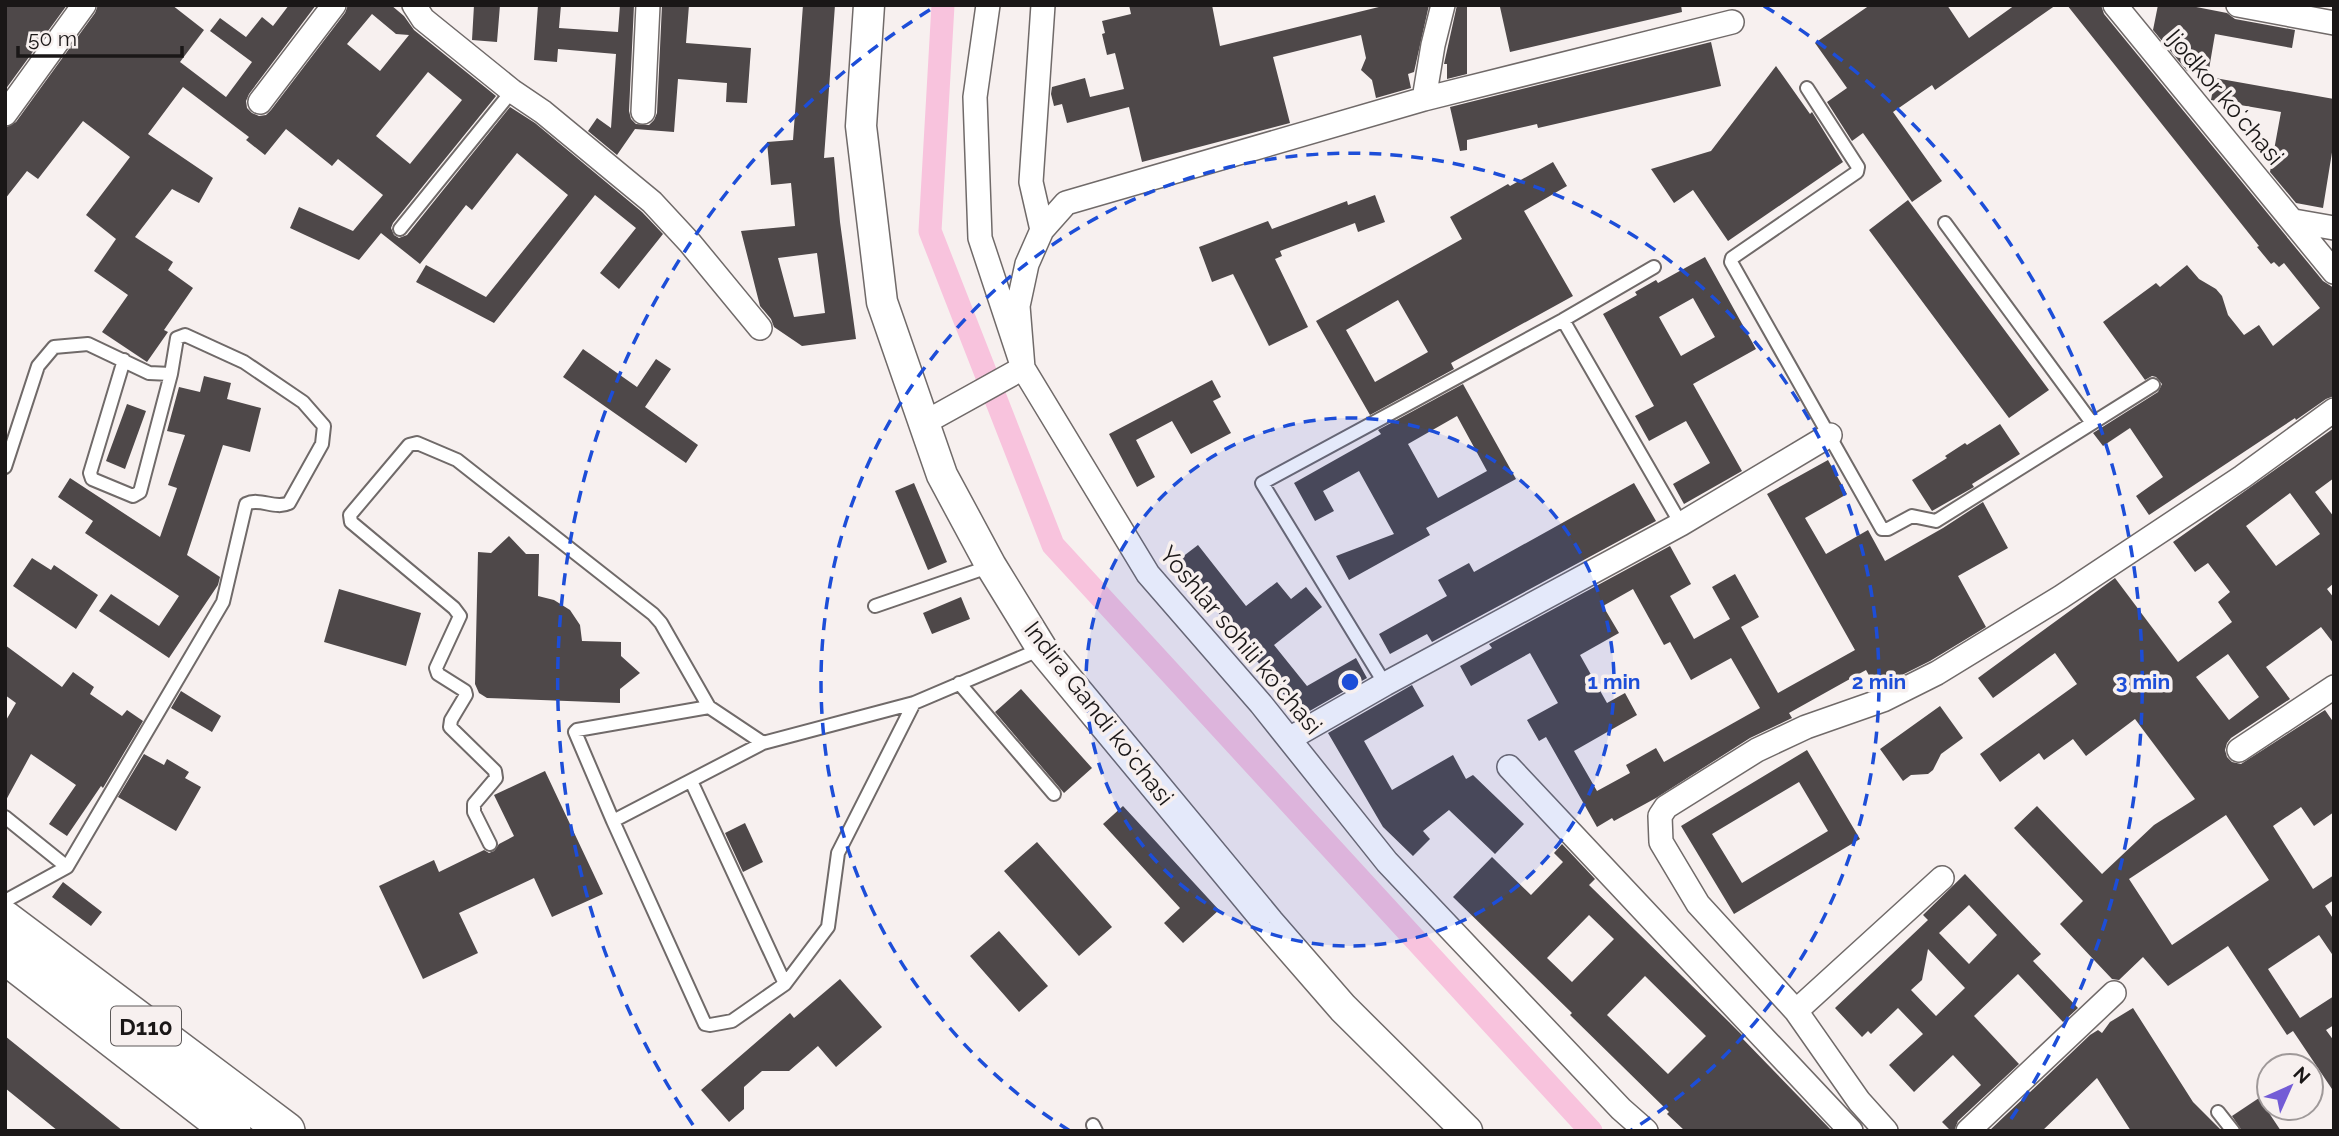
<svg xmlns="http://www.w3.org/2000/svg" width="2339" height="1136" viewBox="0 0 2339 1136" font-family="Raleway,sans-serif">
<rect width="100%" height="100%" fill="#f7f0ef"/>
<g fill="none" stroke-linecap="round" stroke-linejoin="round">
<path stroke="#f8c3dd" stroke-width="23" d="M943,5L930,231L1053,545L1591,1131"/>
</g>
<path fill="#4e4849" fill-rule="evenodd" d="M5,5H67L5,90Z
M98,5H172L204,30L180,62L226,97L252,62L210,31L220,18L246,37L262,17L273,26L289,5H316L249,94L246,101L247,108L252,113L259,116L266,115L271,110L345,13L348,5H391L404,16L414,30L496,96L393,223L391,228L394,235L399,238L407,235L510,107L535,123L642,212L663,234L619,289L600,273L636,228L595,195L494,323L416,282L426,265L486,297L568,195L517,153L472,210L466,205L420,264L381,233L359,260L290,228L299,207L353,231L383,195L338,159L332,166L286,129L265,155L246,140L249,137L183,87L148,134L213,178L199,203L172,189L135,237L173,262L168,270L193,288L164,330L168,332L147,362L102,332L128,295L94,271L116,239L86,215L130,157L83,121L38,179L27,171L5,199V128L16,122L95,13ZM372,14L396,34L409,35L380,71L347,44ZM428,72L462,100L410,164L376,136Z
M474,5H500L497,42L472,40Z
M538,5H561L559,28L618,32L620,5H634L629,111L631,119L636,124L649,125L654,120L657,113L662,5H689L686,43L751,48L747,103L726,102L727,83L678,79L674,132L635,129L617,155L588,131L597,118L611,128L616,54L558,49L557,62L534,60Z
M803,5H835L824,158L834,157L840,222L856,339L802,346L774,327L771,319L760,306L741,231L795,226L791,183L771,185L767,142L793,140ZM817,253L825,313L794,317L778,258Z
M1129,5H1212L1220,46L1387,5H1429L1414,72L1408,74L1411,88L1376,98L1372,80L1361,70L1366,58L1361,35L1273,57L1290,123L1142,162L1129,107L1067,123L1062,104L1054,106L1051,94L1052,87L1085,78L1090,97L1124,89L1115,53L1107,55L1102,34L1105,33L1102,21L1131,14Z
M1457,5H1467V74L1447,79V64H1444Z
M1510,5H1681L1682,12L1510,52L1500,7Z
M1870,5H1947L1969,38L2015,5H2056L1935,90L1932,85L1893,112L1942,181L1912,202L1863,133L1852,141L1827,102L1847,88L1815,43Z
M2067,5H2101L2104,14L2323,281L2334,288V396L2326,399L2296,420L2295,418L2149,515L2136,496L2163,477L2130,428L2103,446L2093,433L2158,392L2162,384L2156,377L2152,376L2145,380L2103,322L2156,283L2160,287L2187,265L2199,279L2216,289L2222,296L2228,315L2244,335L2259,325L2273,346L2320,308L2284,263L2279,267L2274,262L2271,264L2257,247L2259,246Z
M2158,5H2186L2227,13L2235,19L2295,30L2292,48L2215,34L2208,75L2187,71L2153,30Z
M1711,42L1721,86L1538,128L1537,124L1467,140V150L1460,151L1450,107Z
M1776,66L1810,114L1812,112L1843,162L1728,241L1693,190L1674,203L1651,169L1711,151Z
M2215,78L2334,99V140L2323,208L2296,203L2270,172L2281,112L2211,100Z
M1553,162L1567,186L1524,211L1573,296L1451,363L1454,369L1370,415L1316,321L1462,239L1450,217L1508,184L1510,186ZM1398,300L1428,352L1375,382L1346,330Z
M1375,195L1385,222L1358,232L1355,223L1280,251L1282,256L1275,259L1308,327L1269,346L1233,274L1212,282L1199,247L1268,221L1272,229L1347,201L1348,205Z
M1908,200L2049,390L2009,418L1869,230Z
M1705,257L1756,349L1693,384L1742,471L1684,504L1673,484L1710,463L1686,421L1649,441L1635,416L1654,406L1603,314L1637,295L1635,292L1656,280L1658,283ZM1693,298L1715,337L1681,356L1659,317Z
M583,349L637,387L656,359L671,369L645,407L698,445L686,463L563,377Z
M204,376L231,383L227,399L261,408L250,452L223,445L187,555L220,577L218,585L169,658L99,611L111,594L159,626L179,596L85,533L93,521L58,497L70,478L160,537L177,488L168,485L185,435L167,431L179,387L200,392Z
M1212,380L1221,397L1213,401L1231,433L1191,454L1172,421L1136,440L1155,477L1137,487L1109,434Z
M1463,384L1516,479L1426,528L1430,535L1349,580L1336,556L1394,534L1359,471L1323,491L1334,511L1315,521L1294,483L1381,434L1378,430ZM1457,416L1487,471L1438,498L1408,444Z
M127,404L146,411L125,469L106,461Z
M2000,424L2020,454L1972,484L1974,487L1932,511L1912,480L1947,458L1945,456L1965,443L1967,445Z
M2334,428V478L2315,492L2334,517V583L2327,589L2334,598V644L2321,627L2266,667L2290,699L2231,738L2227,743L2225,750L2227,757L2232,762L2241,764L2325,710L2334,723V812L2314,826L2301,807L2273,826L2313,889L2334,875V900L2325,906L2334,920V957L2319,935L2268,969L2300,1018L2334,996V1025L2326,1030L2334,1041V1092L2293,1031L2287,1035L2228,946L2168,986L2143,957L2119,980L2112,979L2060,924L2083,901L2014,828L2037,806L2102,874L2154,825L2195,799L2135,719L2086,756L2073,739L2044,760L2039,753L2000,782L1980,754L2077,684L2055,653L1993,698L1978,678L2115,578L2178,662L2232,622L2218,602L2230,592L2208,563L2195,572L2173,542ZM2290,493L2320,534L2276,566L2246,526ZM2228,654L2259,697L2229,720L2196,677ZM2226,815L2269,880L2172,945L2129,879Z
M1828,460L1847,494L1805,518L1826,554L1868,530L1885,561L1943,528L1983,502L2008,548L1958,576L1986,627L1930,661L1876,688L1866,670L1789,713L1792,718L1750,738L1656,798L1614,821L1612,818L1597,827L1546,737L1539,741L1527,720L1558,703L1530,653L1471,686L1460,666L1492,648L1489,644L1670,546L1691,584L1670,596L1694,639L1730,619L1712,587L1735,574L1759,617L1741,627L1778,693L1855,650L1767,494ZM1633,589L1664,645L1670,642L1691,680L1731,658L1760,708L1664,762L1656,748L1626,765L1630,773L1597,791L1574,751L1637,715L1625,693L1607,703L1580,655L1619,633L1603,606Z
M914,483L947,562L928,570L895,491Z
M1634,483L1656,521L1432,642L1427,634L1390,654L1379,634L1447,596L1438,580L1469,563L1474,572Z
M509,536L526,554H539L538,596L554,600L570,610L580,625L582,641L621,642V656L640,673L620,689V703L487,698L479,693L475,684L478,552L491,553Z
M1198,545L1246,606L1277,582L1291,599L1306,587L1322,607L1274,645L1307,686L1356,658L1367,678L1301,716L1177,561Z
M32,558L51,570L54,565L98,595L76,629L13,586Z
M339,589L421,613L406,666L324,642Z
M961,597L970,619L932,634L923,613Z
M5,645L62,687L73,672L94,687L90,694L122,716L127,710L143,721L103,788L101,786L67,836L49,824L76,785L31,754L5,802V722L16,703L5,695Z
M1412,685L1424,706L1364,741L1392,790L1453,755L1466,779L1473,775L1524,824L1495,854L1449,810L1423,831L1430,839L1413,856L1383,827L1328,733Z
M1021,689L1092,768L1064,793L995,712Z
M181,691L221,716L212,732L171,708Z
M1940,706L1963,738L1941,754L1933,770L1928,774L1911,775L1903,781L1880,749Z
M1807,750L1860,839L1734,914L1681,826ZM1799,782L1828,831L1742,883L1712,834Z
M144,754L164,765L167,759L189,772L185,778L201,787L176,831L118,797Z
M545,771L603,894L552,917L534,878L459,913L478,953L423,979L379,886L434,860L439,872L484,850L489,853L494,851L499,844L514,836L494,795Z
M1123,806L1219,910L1183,943L1164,923L1180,908L1103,824Z
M745,823L763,862L743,872L725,833Z
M1037,842L1112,927L1079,956L1004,871Z
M1562,844L1595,879L1589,885L1729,1022L1743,1036L1741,1037L1832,1131H1685L1667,1114L1669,1112L1570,1015L1572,1013L1453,897L1492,857L1531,895L1563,862L1554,853ZM1589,915L1614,939L1572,982L1547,958ZM1645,976L1706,1036L1668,1074L1607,1015Z
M1965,874L2041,954L2033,961L2078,1008L2063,1022L2018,974L1974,1016L2019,1064L1958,1121L1954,1131H1951L1942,1122L1981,1085L1953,1055L1914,1092L1889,1065L1923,1034L1898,1008L1871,1034L1868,1031L1862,1037L1835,1008L1928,920L1923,915ZM1969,905L1997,935L1969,964L1939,933ZM1928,949L1965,988L1936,1016L1911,990L1922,980Z
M63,882L102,912L91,926L52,897Z
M999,931L1048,986L1019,1012L970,956Z
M840,979L882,1027L836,1067L818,1046L789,1071H762L744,1087V1109L729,1122L701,1090L790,1013L794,1018Z
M2133,1008L2193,1102L2222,1131H2131L2097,1078L2042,1131H1989L2090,1035L2098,1030L2102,1033L2110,1022Z
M5,1036L123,1131H58L5,1088Z
M2259,1098L2281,1131H2242L2232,1116Z"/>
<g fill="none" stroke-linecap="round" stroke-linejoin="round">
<g stroke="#706a69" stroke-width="16">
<path id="service" d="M1807,88L1858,167L1857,172L1732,258L1731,262L1882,529H1888L1912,516L1936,521L2153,385
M1945,223L2092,423
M400,229L512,91
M1563,320L1681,524
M124,360L90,473L92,479L133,496L140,492L171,374
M5,467L38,366L54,347L88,344L149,373L171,374L177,338L185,335L244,362L303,402L324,426L322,444L289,503C275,510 260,497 246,504L223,602L67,867L5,901
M875,606L991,566
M959,683L1054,794
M1385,684L1262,483L1563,320L1654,267
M914,703L838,853L828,927L785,984L732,1021L710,1025L705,1024L613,821L763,743L914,703L1041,649
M691,781L785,984
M5,817L67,867
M613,821L575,732L577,730L709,707
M490,844L474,812V804L496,778L495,771L450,727L451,720L466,695L465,691L438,674L436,668L460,616L454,608L351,522L350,515L409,445L417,443L457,460L653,614L661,623L709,707L763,743
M2218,1112L2233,1131
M1093,1125L1096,1131"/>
</g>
<g stroke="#706a69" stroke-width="26">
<path id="minor" d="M414,5L423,19L512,91L543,112L652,202L690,243L760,328
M988,5L975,97L980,238L1023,368L1148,574L1261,704L1387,862L1621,1109L1646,1131
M2115,5L2334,272
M2238,5L2334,23
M1424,99L1732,22
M260,102L334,5
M643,112L648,5
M5,114L84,5
M2294,221L2334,228
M1042,230L1031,182L1043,5
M924,423L1023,368L1018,306L1027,264L1042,230L1066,203L1424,99L1433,45L1443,5
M1289,739L1385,684L1681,524L1830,435
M2239,750L2334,687
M1509,767L1851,1131
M1796,1011L1942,878
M1886,1131L1859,1101L1796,1011L1698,904L1661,842L1660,816L1666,807L1757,750L1806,727L1883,700L1937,673L2061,597L2242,477L2334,410
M1968,1131L2114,993"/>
</g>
<g stroke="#706a69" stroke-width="33">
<path id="tertiary" d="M869,5L861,126L882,302L942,475L991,566L1042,649L1269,923L1343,1008L1467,1131"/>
</g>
<g stroke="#706a69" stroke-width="40">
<path id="primary" d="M5,920L286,1131
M5,955L232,1131"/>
</g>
<use href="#service" stroke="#fff" stroke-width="12"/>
<use href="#minor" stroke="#fff" stroke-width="23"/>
<use href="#tertiary" stroke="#fff" stroke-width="30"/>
<use href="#primary" stroke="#fff" stroke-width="37"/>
</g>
<circle cx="1350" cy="682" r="264" fill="#1d4ed8" fill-opacity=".12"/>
<g fill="none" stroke="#1d4ed8" stroke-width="3.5" stroke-dasharray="12 9">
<circle cx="1350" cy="682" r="264"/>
<path d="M1070 1131A529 529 0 1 1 1630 1131"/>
<path d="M693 1125A793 793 0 0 1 936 6M1764 6A793 793 0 0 1 2007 1125"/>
</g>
<g text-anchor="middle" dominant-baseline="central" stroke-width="7" stroke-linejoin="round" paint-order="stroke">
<rect fill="#f7f0ef" stroke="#5c5858" stroke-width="2" x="111" y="1006.5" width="70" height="39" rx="5"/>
<g font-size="23" font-weight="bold" fill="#1a1717">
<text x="146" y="1026">D110</text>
</g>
<g font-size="24" fill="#1a1717" stroke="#f7f0ef">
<text transform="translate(2225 97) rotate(50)">Ijodkor koʻchasi</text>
<text transform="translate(1241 640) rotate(50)">Yoshlar sohili koʻchasi</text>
<text transform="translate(1099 713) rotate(52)">Indira Gandi koʻchasi</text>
</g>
</g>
<circle cx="1350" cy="682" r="10" fill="#1d4ed8" stroke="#f7f0ef" stroke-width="3.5"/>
<g font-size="21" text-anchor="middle" font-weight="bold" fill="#1d4ed8" stroke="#f7f0ef" stroke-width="7" stroke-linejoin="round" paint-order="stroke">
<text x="1614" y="689">1 min</text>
<text x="1879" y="689">2 min</text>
<text x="2143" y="689">3 min</text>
</g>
<rect width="2339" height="1136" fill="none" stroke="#1a1717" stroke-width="14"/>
<g transform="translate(2290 1087) rotate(45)"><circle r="33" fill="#f7f0ef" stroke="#9f9999" stroke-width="2"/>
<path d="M0-5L12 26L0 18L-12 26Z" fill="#735cd6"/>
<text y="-10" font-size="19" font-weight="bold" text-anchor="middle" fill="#1a1717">N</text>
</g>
<path d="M18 46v10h164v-10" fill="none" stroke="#1a1717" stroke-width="3.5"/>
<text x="28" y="46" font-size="21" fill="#1a1717" stroke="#f7f0ef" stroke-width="5" paint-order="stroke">50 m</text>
</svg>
